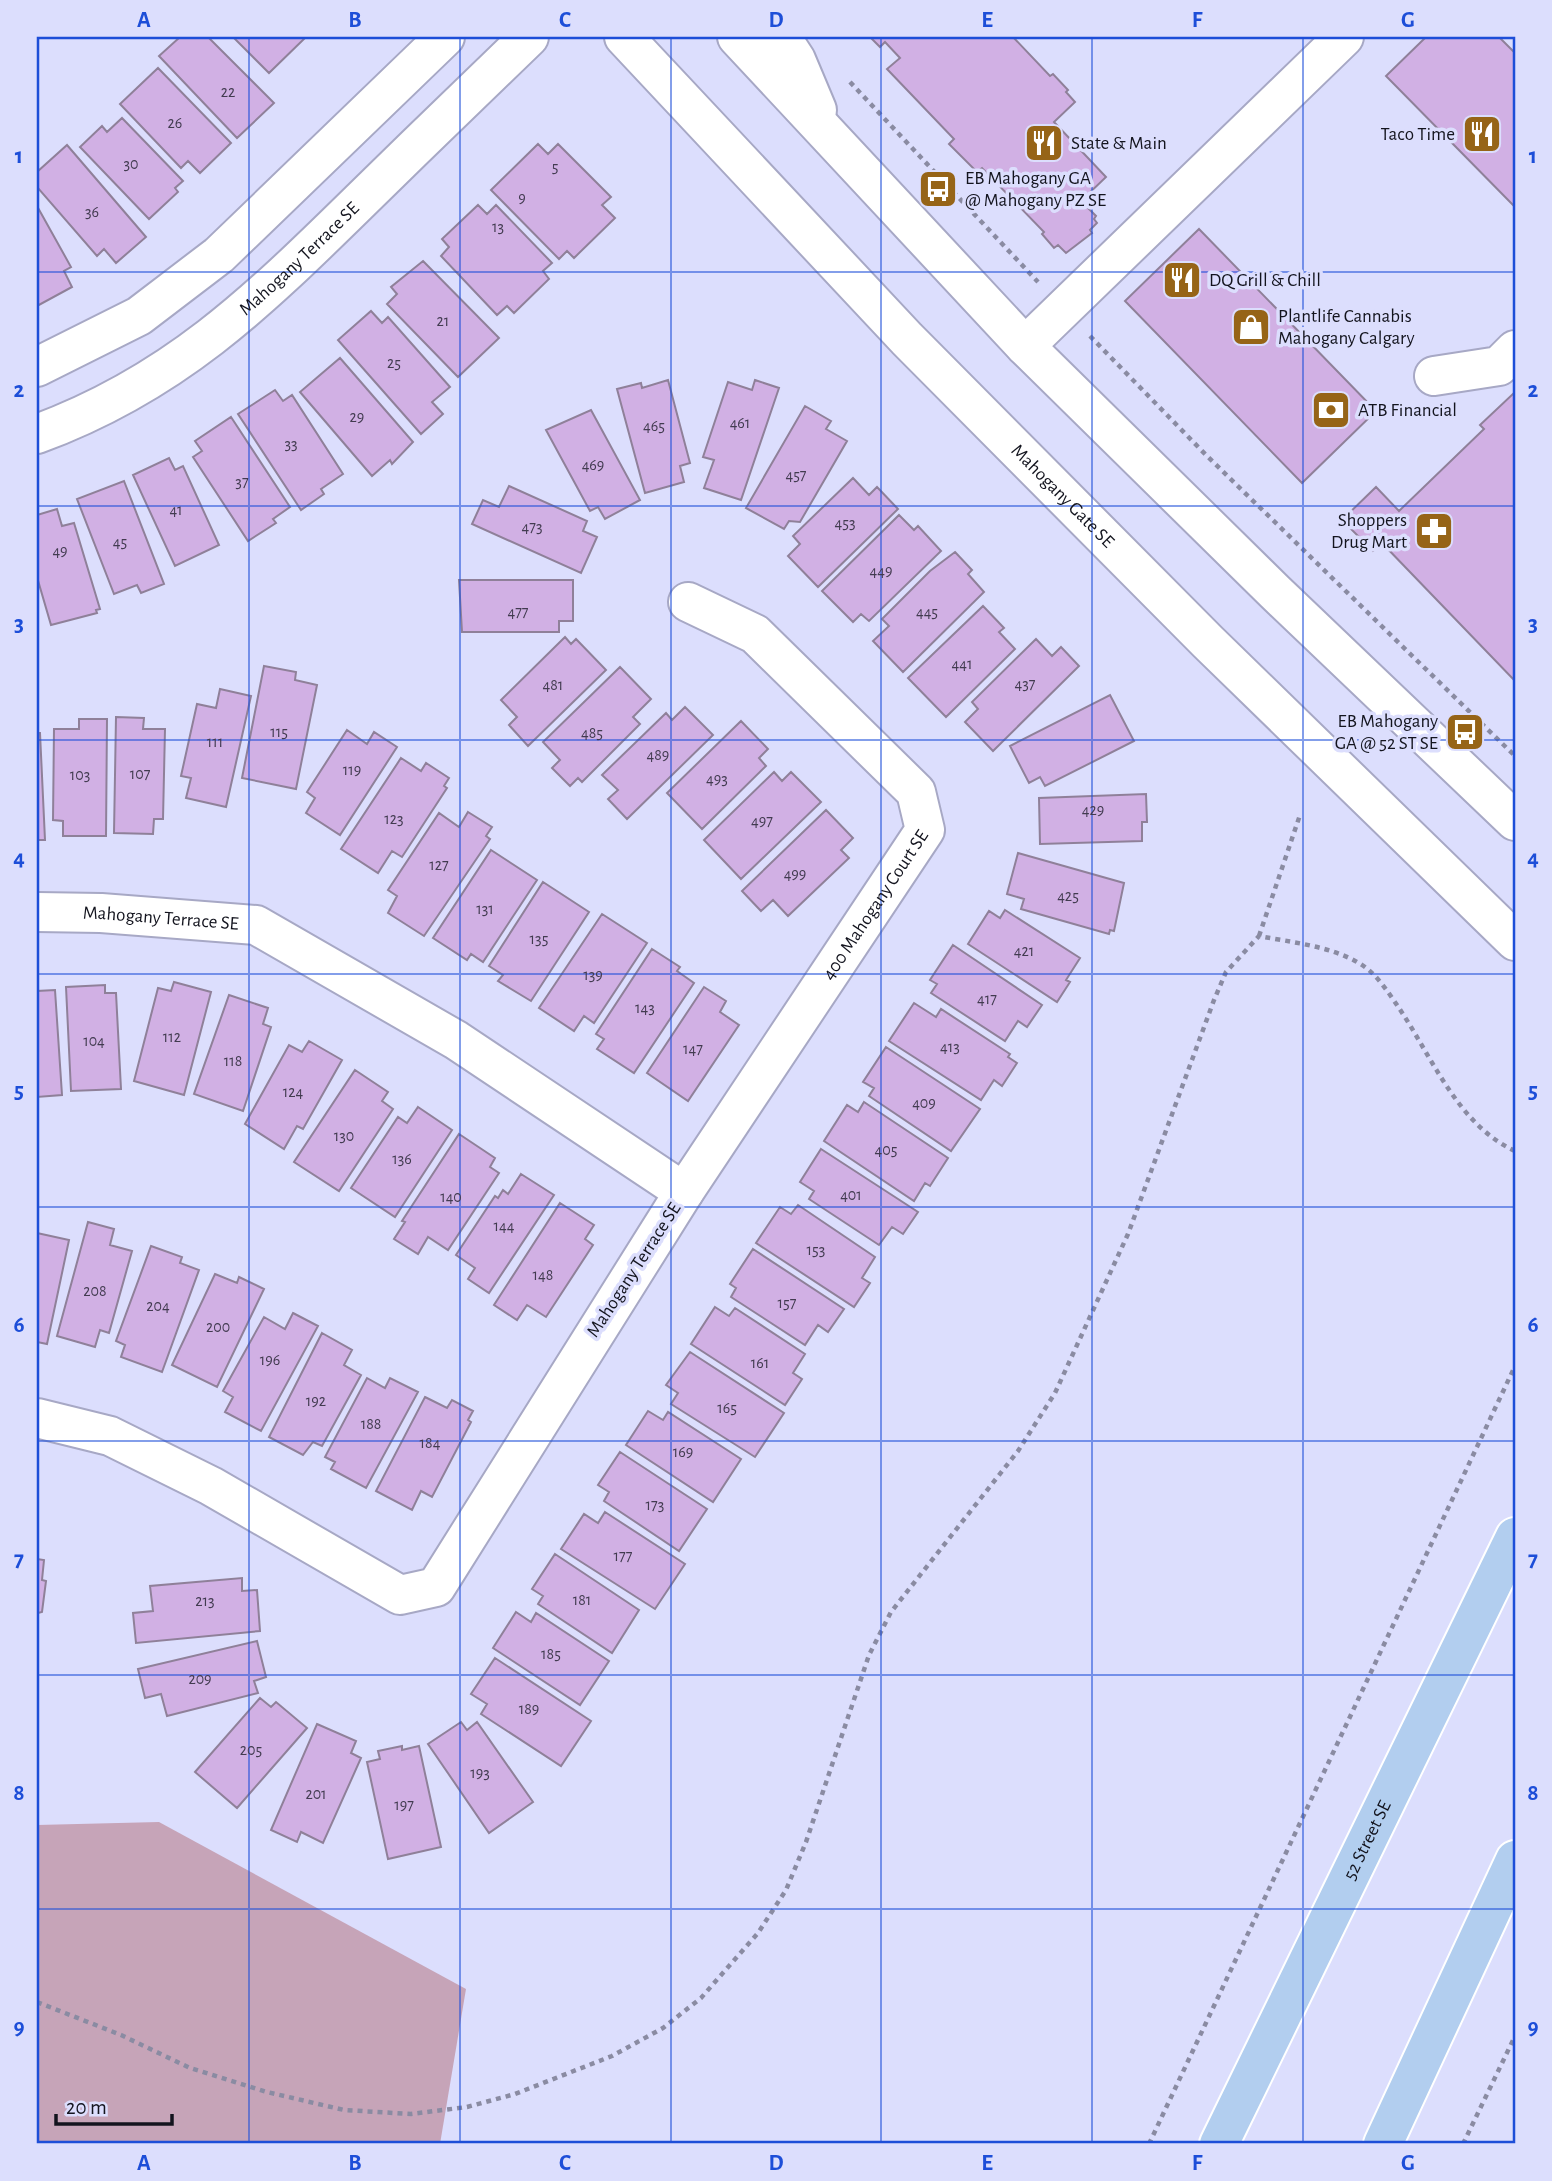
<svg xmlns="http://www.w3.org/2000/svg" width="1552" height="2181" viewBox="0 0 1552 2181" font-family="'Alegreya Sans',sans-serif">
<rect width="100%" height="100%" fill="#dcdefd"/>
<path fill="#c6a4b8" d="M159,1822L466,1989L440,2144H37V1825Z"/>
<path fill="#d1b0e4" stroke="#8f8099" stroke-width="2" d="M180,37H208L274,103L237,138L159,56Z
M233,37H306L269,73Z
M870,37H1013L1050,76L1053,74L1068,90L1066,92L1075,102L1054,122L1106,177L1081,201L1096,216L1094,219L1097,223L1090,230L1092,233L1066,253L1058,245L1054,248L1042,234L1044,232L982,168L977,172L949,144L954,139L887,69L900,58L885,42L880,47Z
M1426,37H1499L1515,53V207L1386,76Z
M158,68L231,143L200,173L188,161L181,168L120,104Z
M122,118L183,181L175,188L178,192L149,219L80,147L102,126L107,132Z
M538,144L548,154L558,144L611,197L602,205L615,218L574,258L567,251L559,259L491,190Z
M67,145L146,237L116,263L104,249L97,256L37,187V172Z
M478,205L487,214L496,205L552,263L543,271L549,279L514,313L507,306L497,315L441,256L449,247L442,239Z
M37,206L71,267L64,271L72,287L37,306Z
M1199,229L1376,411L1302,483L1125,301Z
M423,261L499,338L458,377L387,304L397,294L391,287Z
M371,311L382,323L388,317L450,387L432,402L443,414L421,434L338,340Z
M340,358L413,442L392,464L390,460L372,476L300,392Z
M668,380L690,463L680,466L684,482L645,493L617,389L641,383L642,388Z
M755,380L779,388L741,500L704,488L714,460L703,457L728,382L752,390Z
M275,390L283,401L292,395L343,474L321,489L324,494L301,510L238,414Z
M1515,392V681L1382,543L1373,551L1342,520L1376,487L1399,511L1484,429L1480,425Z
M805,406L831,421L826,429L847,441L800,522L789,521L784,529L746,508Z
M591,410L640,500L605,519L598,507L590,511L546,430Z
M231,417L290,507L273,519L276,523L248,541L193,457L202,451L195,441Z
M169,458L175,470L183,466L219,545L175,566L133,475Z
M853,478L869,495L877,487L898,509L818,587L788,556L800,544L793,536Z
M124,481L164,584L141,593L137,585L114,594L77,499Z
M509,486L587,521L583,531L597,537L581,573L472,524L483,500L499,507Z
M57,509L62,526L74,523L100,609L96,610L97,613L51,625L37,577V515Z
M899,515L914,530L918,526L941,551L869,621L861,614L853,622L822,591Z
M955,552L972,570L968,574L984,592L903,672L873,641L889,626L882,619L930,571Z
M459,580H573V621H559V632H462Z
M983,606L1004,628L999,632L1015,649L946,717L908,678Z
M565,637L571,644L576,639L606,670L528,746L509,725L517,717L501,700Z
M1036,639L1052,656L1061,647L1079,666L993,751L965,722L978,709L972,702Z
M264,666L296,672L295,680L317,685L296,789L242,778Z
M620,667L651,699L633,717L640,724L582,782L578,778L570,786L552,768L560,760L543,742Z
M220,689L251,696L226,807L186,798L191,778L181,776L197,704L216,708Z
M1110,695L1134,741L1045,786L1040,777L1029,783L1010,746Z
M685,707L713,735L627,819L608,799L618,790L602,775L666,713L672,720Z
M116,717L144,718L143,729H165L163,819H154L153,834L114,833Z
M79,719H107L106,836H63V821L53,820L54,729H79Z
M741,721L768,749L759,758L766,766L702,829L667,793Z
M347,730L367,744L374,732L397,747L340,835L306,813L315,798L307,792Z
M37,733H40L45,840H37Z
M401,758L421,771L426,763L449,778L444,786L447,788L402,857L392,851L378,873L341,849Z
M774,772L782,781L791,772L821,802L741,879L704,840Z
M1146,794L1147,822H1142V841L1040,844L1039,798Z
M826,810L853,838L841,850L849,858L788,916L773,900L761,911L742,891Z
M468,812L492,827L486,836L490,839L424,936L388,913L397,896L388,890L439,813L459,827Z
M491,850L537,880L483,962L471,954L467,960L433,938Z
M1018,853L1124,883L1114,931L1110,930L1109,934L1021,909L1024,899L1007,894Z
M543,882L589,912L531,1001L498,981L503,975L489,966Z
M1005,910L1080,958L1066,980L1070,982L1057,1002L968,944L989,911L1000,918Z
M602,914L647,943L594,1023L584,1016L574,1031L539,1008Z
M953,945L1042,1005L1027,1027L1018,1021L1005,1041L931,993L937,984L930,980Z
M652,949L680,967L677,971L694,983L634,1073L597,1049L604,1039L596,1034Z
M174,982L211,992L184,1095L134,1081L158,988L171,991Z
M105,985V993H116L121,1089L71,1091L66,987Z
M704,987L726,1001L720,1012L739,1025L688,1101L647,1073Z
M55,990L62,1095L37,1097V991Z
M229,995L268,1008L263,1024L271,1027L243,1111L194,1094Z
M914,1003L936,1017L941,1009L1010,1054L1008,1057L1017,1063L1002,1086L994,1080L981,1100L889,1041Z
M309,1041L342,1060L303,1129L297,1126L284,1149L245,1124L289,1045L302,1052Z
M886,1047L980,1109L951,1151L869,1096L874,1088L863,1082Z
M355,1070L388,1092L382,1101L393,1109L339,1191L294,1162Z
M864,1102L948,1158L930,1186L925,1183L914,1201L824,1141L847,1105L858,1112Z
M418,1107L452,1130L395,1217L351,1188L398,1117L407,1123Z
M459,1134L495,1158L490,1167L499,1173L448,1250L428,1237L418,1254L394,1239L405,1222L402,1221Z
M821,1149L918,1212L903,1234L892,1227L879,1245L809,1199L814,1191L800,1182Z
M521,1174L554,1195L489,1293L468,1279L475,1268L456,1255L495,1196L498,1198L503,1190L508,1194Z
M560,1203L594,1225L585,1239L593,1245L546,1317L527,1305L517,1320L494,1305Z
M798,1205L875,1257L862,1278L870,1283L854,1307L756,1243L780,1207L791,1214Z
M88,1222L114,1229L110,1245L132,1251L109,1333L100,1330L95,1347L57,1336Z
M37,1233L69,1240L47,1344L37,1342Z
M151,1246L182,1257L180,1263L199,1270L162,1372L121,1357L125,1345L116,1341Z
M753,1249L844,1309L828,1332L818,1325L805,1345L731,1297L736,1288L730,1284Z
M215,1274L237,1283L239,1277L264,1289L217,1387L172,1365Z
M715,1307L729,1316L735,1308L805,1354L793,1373L802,1379L785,1405L691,1344Z
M293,1313L318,1326L261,1431L225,1412L233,1397L223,1391L264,1317L285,1329Z
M322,1333L352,1350L344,1365L361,1375L322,1446L313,1442L303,1455L269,1437Z
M690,1352L784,1413L755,1457L671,1404L678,1393L666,1385Z
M367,1378L385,1388L390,1378L418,1392L366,1488L331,1469L335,1462L325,1457Z
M425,1397L447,1408L452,1400L473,1411L468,1420L471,1422L432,1497L421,1491L412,1510L376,1491Z
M648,1411L663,1420L668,1412L741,1459L713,1502L626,1445Z
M620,1452L707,1509L679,1551L604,1501L609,1492L598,1485Z
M605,1512L685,1564L655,1609L561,1549L584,1514L598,1523Z
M555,1554L639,1610L612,1653L538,1604L543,1596L532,1589Z
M37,1559L44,1560L42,1580L46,1581L42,1612L38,1613Z
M242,1578V1591L257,1590L260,1631L136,1643L133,1613L153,1611L150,1586Z
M516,1612L531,1622L536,1613L609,1661L580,1705L493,1648Z
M257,1641L266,1677L254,1681L258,1693L167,1716L161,1694L145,1698L138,1669Z
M495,1658L591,1721L561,1766L481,1714L487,1704L471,1694Z
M260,1698L271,1707L276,1702L307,1728L237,1808L195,1772Z
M461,1722L467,1730L477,1722L533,1802L489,1833L428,1744Z
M317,1724L356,1741L351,1753L361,1758L323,1843L301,1832L297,1842L271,1830Z
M402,1746V1750L419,1746L441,1847L388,1859L367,1762L380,1759L378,1751Z"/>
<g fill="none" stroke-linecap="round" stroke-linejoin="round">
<g stroke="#a7a8c5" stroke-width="42">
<g id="minor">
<path id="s1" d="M624,37L907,339L1208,642L1515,941"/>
<path d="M737,37L1025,346L1275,592L1515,821"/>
<path d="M781,37L796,60L817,110"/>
<path d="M1025,346L1344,37"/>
<path d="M37,367L139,316L219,255L445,37"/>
<path d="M1434,376L1499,366L1515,350"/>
<path id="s2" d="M37,434C173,384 256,303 357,204C414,148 472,92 529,37"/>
<path id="s3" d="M37,912L101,913L256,925L456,1040L684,1192L436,1587L400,1595L211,1486L110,1436L37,1418"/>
<path id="s4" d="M684,1192L925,830L916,792L755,634L688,602"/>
</g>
</g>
<g stroke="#fff" stroke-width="42">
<g id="major">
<path id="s5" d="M1219,2144L1515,1537"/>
<path d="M1383,2144L1515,1860"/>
</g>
</g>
<path stroke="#8a8ba2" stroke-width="4.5" stroke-dasharray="5 5" stroke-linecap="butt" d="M850,82L1038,282
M1090,336L1206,455L1515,756
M1259,936L1300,815
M37,2002L121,2035L190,2068L267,2092L344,2110L411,2114L467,2107L515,2094L612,2056L663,2028L701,1998L758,1933L786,1890L806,1842L869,1655L891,1612L1018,1451L1055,1393L1128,1234L1214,1000L1226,972L1259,936C1290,942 1329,946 1357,962C1375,971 1388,992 1399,1008C1432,1057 1458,1125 1515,1151
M1149,2144L1515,1366
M1463,2144L1515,2036"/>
<use href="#minor" stroke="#fff" stroke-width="38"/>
<use href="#major" stroke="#b2ceef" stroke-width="38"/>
</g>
<path fill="none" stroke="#1d4ed8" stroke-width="2" stroke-opacity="0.55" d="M249,37V2144M460,37V2144M671,37V2144M881,37V2144M1092,37V2144M1303,37V2144M37,272H1515M37,506H1515M37,740H1515M37,974H1515M37,1207H1515M37,1441H1515M37,1675H1515M37,1909H1515"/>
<defs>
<g id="restaurant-square" transform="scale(2.0125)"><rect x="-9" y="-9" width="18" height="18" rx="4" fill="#966417" stroke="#dcdefd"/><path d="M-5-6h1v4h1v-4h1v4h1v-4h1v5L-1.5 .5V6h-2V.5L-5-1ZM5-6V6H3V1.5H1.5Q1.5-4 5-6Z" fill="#fff"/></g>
<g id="bus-square" transform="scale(2.0125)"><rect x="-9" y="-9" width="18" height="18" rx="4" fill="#966417" stroke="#dcdefd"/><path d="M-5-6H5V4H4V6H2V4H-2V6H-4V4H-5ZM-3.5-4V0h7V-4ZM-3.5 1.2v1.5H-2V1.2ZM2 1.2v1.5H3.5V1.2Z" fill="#fff"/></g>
<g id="shop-square" transform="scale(2.0125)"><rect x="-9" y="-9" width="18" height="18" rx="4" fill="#966417" stroke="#dcdefd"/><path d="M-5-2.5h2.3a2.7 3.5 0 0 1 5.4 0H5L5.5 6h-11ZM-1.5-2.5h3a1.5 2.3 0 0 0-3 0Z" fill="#fff"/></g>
<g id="bank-square" transform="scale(2.0125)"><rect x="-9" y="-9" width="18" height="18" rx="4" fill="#966417" stroke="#dcdefd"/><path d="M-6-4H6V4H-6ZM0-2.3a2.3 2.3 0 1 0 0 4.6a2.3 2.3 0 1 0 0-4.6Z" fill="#fff"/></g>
<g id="pharmacy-square" transform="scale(2.0125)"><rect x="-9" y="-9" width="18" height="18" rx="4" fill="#966417" stroke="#dcdefd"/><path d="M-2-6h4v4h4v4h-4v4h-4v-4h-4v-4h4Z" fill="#fff"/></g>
</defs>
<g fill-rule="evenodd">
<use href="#restaurant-square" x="1482" y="134"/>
<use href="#restaurant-square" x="1044" y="143"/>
<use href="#bus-square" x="938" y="189"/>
<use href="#restaurant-square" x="1182" y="280"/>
<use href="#shop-square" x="1251" y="327"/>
<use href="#bank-square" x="1331" y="410"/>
<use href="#pharmacy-square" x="1434" y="531"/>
<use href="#bus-square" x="1465" y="732"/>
</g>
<g text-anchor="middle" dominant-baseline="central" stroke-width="7" stroke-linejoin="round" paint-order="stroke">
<g font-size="16" fill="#423b50">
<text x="228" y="92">22</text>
<text x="175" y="123">26</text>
<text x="131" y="164">30</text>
<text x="555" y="167">5</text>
<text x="522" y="198">9</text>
<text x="92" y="212">36</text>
<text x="498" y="227">13</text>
<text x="443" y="321">21</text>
<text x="394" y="363">25</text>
<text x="357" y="417">29</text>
<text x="740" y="423">461</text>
<text x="654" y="426">465</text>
<text x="291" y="444">33</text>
<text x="593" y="465">469</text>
<text x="796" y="475">457</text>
<text x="242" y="482">37</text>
<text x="176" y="510">41</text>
<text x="845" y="523">453</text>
<text x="532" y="527">473</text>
<text x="120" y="542">45</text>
<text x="60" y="551">49</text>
<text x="881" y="571">449</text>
<text x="518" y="612">477</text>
<text x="927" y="612">445</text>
<text x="962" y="664">441</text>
<text x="1025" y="684">437</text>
<text x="553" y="685">481</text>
<text x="279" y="732">115</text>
<text x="592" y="733">485</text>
<text x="215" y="742">111</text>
<text x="658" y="755">489</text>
<text x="352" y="770">119</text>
<text x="140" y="774">107</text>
<text x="80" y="775">103</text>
<text x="717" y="779">493</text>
<text x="1093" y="810">429</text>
<text x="394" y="819">123</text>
<text x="762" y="821">497</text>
<text x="439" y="865">127</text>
<text x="795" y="874">499</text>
<text x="1068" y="896">425</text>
<text x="485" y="909">131</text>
<text x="539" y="939">135</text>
<text x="1024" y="951">421</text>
<text x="593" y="975">139</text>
<text x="987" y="999">417</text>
<text x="645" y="1008">143</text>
<text x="172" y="1037">112</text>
<text x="94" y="1041">104</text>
<text x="950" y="1047">413</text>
<text x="693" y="1049">147</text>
<text x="233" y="1061">118</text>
<text x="293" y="1092">124</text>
<text x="924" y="1103">409</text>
<text x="344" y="1136">130</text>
<text x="886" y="1150">405</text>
<text x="402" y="1159">136</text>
<text x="851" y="1195">401</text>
<text x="451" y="1197">140</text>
<text x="504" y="1226">144</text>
<text x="816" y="1250">153</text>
<text x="543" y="1275">148</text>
<text x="95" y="1291">208</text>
<text x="787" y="1303">157</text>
<text x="158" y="1306">204</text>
<text x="218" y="1327">200</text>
<text x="270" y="1360">196</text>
<text x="760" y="1363">161</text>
<text x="316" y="1401">192</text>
<text x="727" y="1408">165</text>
<text x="371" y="1424">188</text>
<text x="430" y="1443">184</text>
<text x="683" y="1452">169</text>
<text x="655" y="1505">173</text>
<text x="623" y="1556">177</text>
<text x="582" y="1600">181</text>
<text x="205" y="1601">213</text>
<text x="551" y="1654">185</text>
<text x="200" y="1679">209</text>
<text x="529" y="1709">189</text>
<text x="251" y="1750">205</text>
<text x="480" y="1773">193</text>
<text x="316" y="1794">201</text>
<text x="404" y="1805">197</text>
</g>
<g font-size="19" fill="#13141e" stroke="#dcdefd" text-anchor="start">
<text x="1455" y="134" text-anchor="end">Taco Time</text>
<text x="1071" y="143">State &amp; Main</text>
<text x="965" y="178">EB Mahogany GA<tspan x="965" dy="22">@ Mahogany PZ SE</tspan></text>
<text x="1209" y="280">DQ Grill &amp; Chill</text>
<text x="1278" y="316">Plantlife Cannabis<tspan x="1278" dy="22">Mahogany Calgary</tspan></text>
<text x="1358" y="410">ATB Financial</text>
<text x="1407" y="520" text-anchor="end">Shoppers<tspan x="1407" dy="22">Drug Mart</tspan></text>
<text x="1438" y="721" text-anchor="end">EB Mahogany<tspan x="1438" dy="22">GA @ 52 ST SE</tspan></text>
</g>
<g font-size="19" fill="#13141e" stroke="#dcdefd">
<text stroke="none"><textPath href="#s2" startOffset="318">Mahogany Terrace SE</textPath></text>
<text stroke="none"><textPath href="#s1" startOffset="635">Mahogany Gate SE</textPath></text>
<text stroke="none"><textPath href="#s4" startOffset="345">400 Mahogany Court SE</textPath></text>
<text stroke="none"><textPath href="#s3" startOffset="124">Mahogany Terrace SE</textPath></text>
<text transform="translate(634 1270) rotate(-57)">Mahogany Terrace SE</text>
<text stroke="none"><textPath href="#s5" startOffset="338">52 Street SE</textPath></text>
</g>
</g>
<rect width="1552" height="2181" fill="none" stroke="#dcdefd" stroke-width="77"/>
<path d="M56 2114v10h116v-10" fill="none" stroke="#13141e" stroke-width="3.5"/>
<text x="66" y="2114" font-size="21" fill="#13141e" stroke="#dcdefd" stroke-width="5" paint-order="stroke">20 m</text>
<rect x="38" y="38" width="1476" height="2104" fill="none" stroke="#1d4ed8" stroke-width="2.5"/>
<g font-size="23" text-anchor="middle" font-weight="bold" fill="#1d4ed8">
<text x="144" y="27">A</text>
<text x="355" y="27">B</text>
<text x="565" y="27">C</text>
<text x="776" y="27">D</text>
<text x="987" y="27">E</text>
<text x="1197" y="27">F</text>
<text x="1408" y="27">G</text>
<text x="19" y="163">1</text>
<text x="1533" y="163">1</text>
<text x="19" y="397">2</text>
<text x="1533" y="397">2</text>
<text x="19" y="631">3</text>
<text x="1533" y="631">3</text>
<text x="19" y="865">4</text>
<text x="1533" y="865">4</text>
<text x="19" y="1098">5</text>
<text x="1533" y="1098">5</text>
<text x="19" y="1332">6</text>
<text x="1533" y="1332">6</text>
<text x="19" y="1566">7</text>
<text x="1533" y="1566">7</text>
<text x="19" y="1800">8</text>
<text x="1533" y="1800">8</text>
<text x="19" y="2034">9</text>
<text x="1533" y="2034">9</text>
<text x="144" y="2170">A</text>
<text x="355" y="2170">B</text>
<text x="565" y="2170">C</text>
<text x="776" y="2170">D</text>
<text x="987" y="2170">E</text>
<text x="1197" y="2170">F</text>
<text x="1408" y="2170">G</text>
</g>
</svg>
